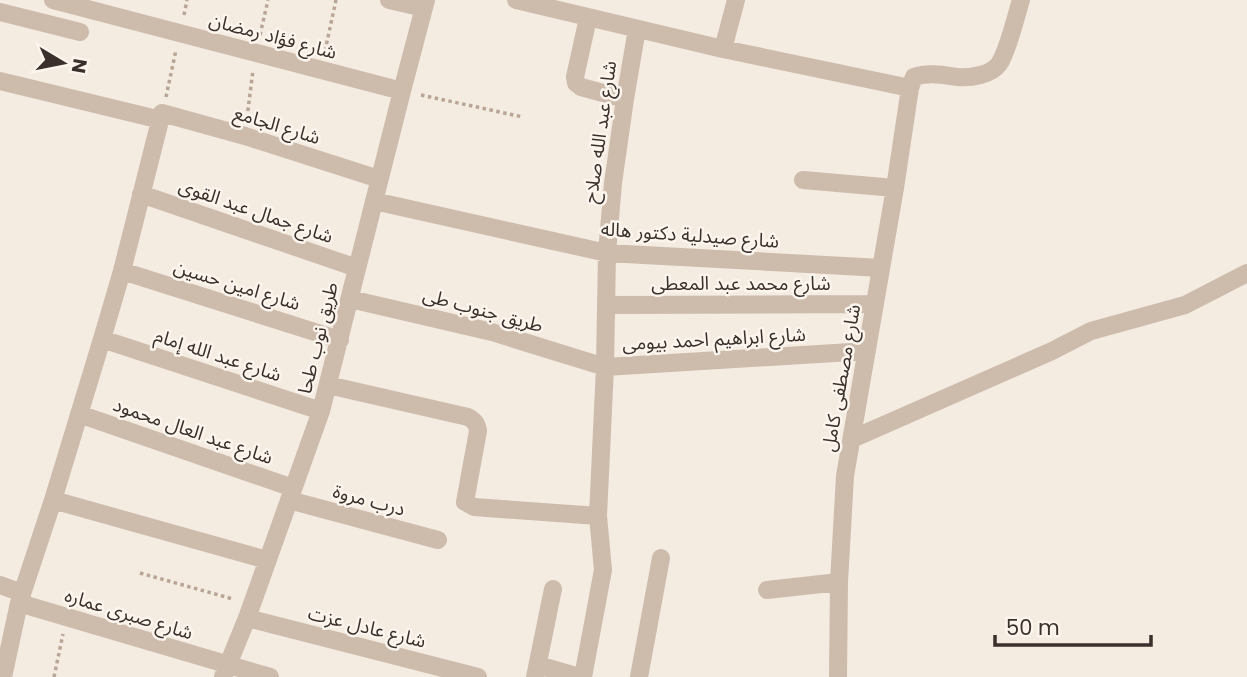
<svg xmlns="http://www.w3.org/2000/svg" width="1247" height="677" viewBox="0 0 1247 677" font-family="Poppins,'Noto Sans Arabic',sans-serif">
<rect width="100%" height="100%" fill="#f4ebe1"/>
<g fill="none" stroke-linecap="round" stroke-linejoin="round">
<path stroke="#b9a596" stroke-width="3.5" stroke-dasharray="3.5 3.5" stroke-linecap="butt" d="M184,15L187,0
M260,35L268,0
M325,51L336,0
M421,95L523,117
M166,97L176,50
M247,118L253,70
M140,573L233,599
M54,677L63,634"/>
<path stroke="#cdbbac" stroke-width="18" d="M53,0L402,91
M389,0L424,8
M516,0L723,49L910,88
M0,12L80,32
M588,18L575,77L576,83L581,87L625,99
M723,49L736,0
M0,81L161,120
M803,180L895,188
M141,194L357,268
M374,201L607,253L881,268
M122,271L340,340
M350,299L492,332L605,367L867,351
M606,305L875,304
M102,339L321,411
M328,385L468,417C475,421 477,424 478,431L465,502L474,507L598,516
M79,414L293,488
M852,439L1052,351L1091,331L1185,305L1247,273
M53,500L267,560
M289,500L438,540
M0,585L22,593
M767,590L839,582
M19,603L270,677
M247,618L478,677
M538,665L579,677
M3,677L19,603L53,500L102,339L122,271L162,113L245,136L379,179
M223,677L247,618L321,411L402,91L426,0
M535,677L553,589
M583,677L603,570L598,516L605,367L607,253L613,183L625,99L637,29
M639,677L661,558
M838,677L839,582L845,476L895,188L910,88L914,77C928,72 943,75 958,77C971,78 991,75 999,64C1008,51 1016,16 1021,0"/>
</g>
<g text-anchor="middle" dominant-baseline="central" stroke-width="5" stroke-linejoin="round" paint-order="stroke">
<g font-size="19" fill="#3b302b" stroke="#fbf5ee">
<text transform="translate(273 36) rotate(15)">شارع فؤاد رمضان</text>
<text transform="translate(277 125) rotate(17)">شارع الجامع</text>
<text transform="translate(600 132) rotate(-82)">شارع عبد الله صلاح</text>
<text transform="translate(256 211) rotate(19)">شارع جمال عبد القوى</text>
<text transform="translate(690 235) rotate(4)">شارع صيدلية دكتور هاله</text>
<text x="741" y="283">شارع محمد عبد المعطى</text>
<text transform="translate(237 285) rotate(17)">شارع امين حسين</text>
<text transform="translate(483 310) rotate(15)">طريق جنوب طى</text>
<text transform="translate(318 338) rotate(-76)">طريق نوب طحا</text>
<text transform="translate(714 339) rotate(-3)">شارع ابراهيم احمد بيومى</text>
<text transform="translate(218 355) rotate(18)">شارع عبد الله إمام</text>
<text transform="translate(841 378) rotate(-80)">شارع مصطفى كامل</text>
<text transform="translate(193 431) rotate(19)">شارع عبد العال محمود</text>
<text transform="translate(369 500) rotate(15)">درب مروة</text>
<text transform="translate(129 614) rotate(17)">شارع صبرى عماره</text>
<text transform="translate(367 627) rotate(14)">شارع عادل عزت</text>
</g>
</g>
<g transform="translate(63 63) rotate(100)" stroke="#fbf5ee" stroke-width="5" paint-order="stroke">
<path d="M0-5L12 26L0 18L-12 26Z" fill="#3b302b"/>
<text y="-10" font-size="19" font-weight="bold" text-anchor="middle" fill="#3b302b">N</text>
</g>
<path d="M995 635v10h156v-10" fill="none" stroke="#3b302b" stroke-width="3.5"/>
<text x="1006" y="635" font-size="21" fill="#3b302b" stroke="#fbf5ee" stroke-width="5" paint-order="stroke">50 m</text>
</svg>
